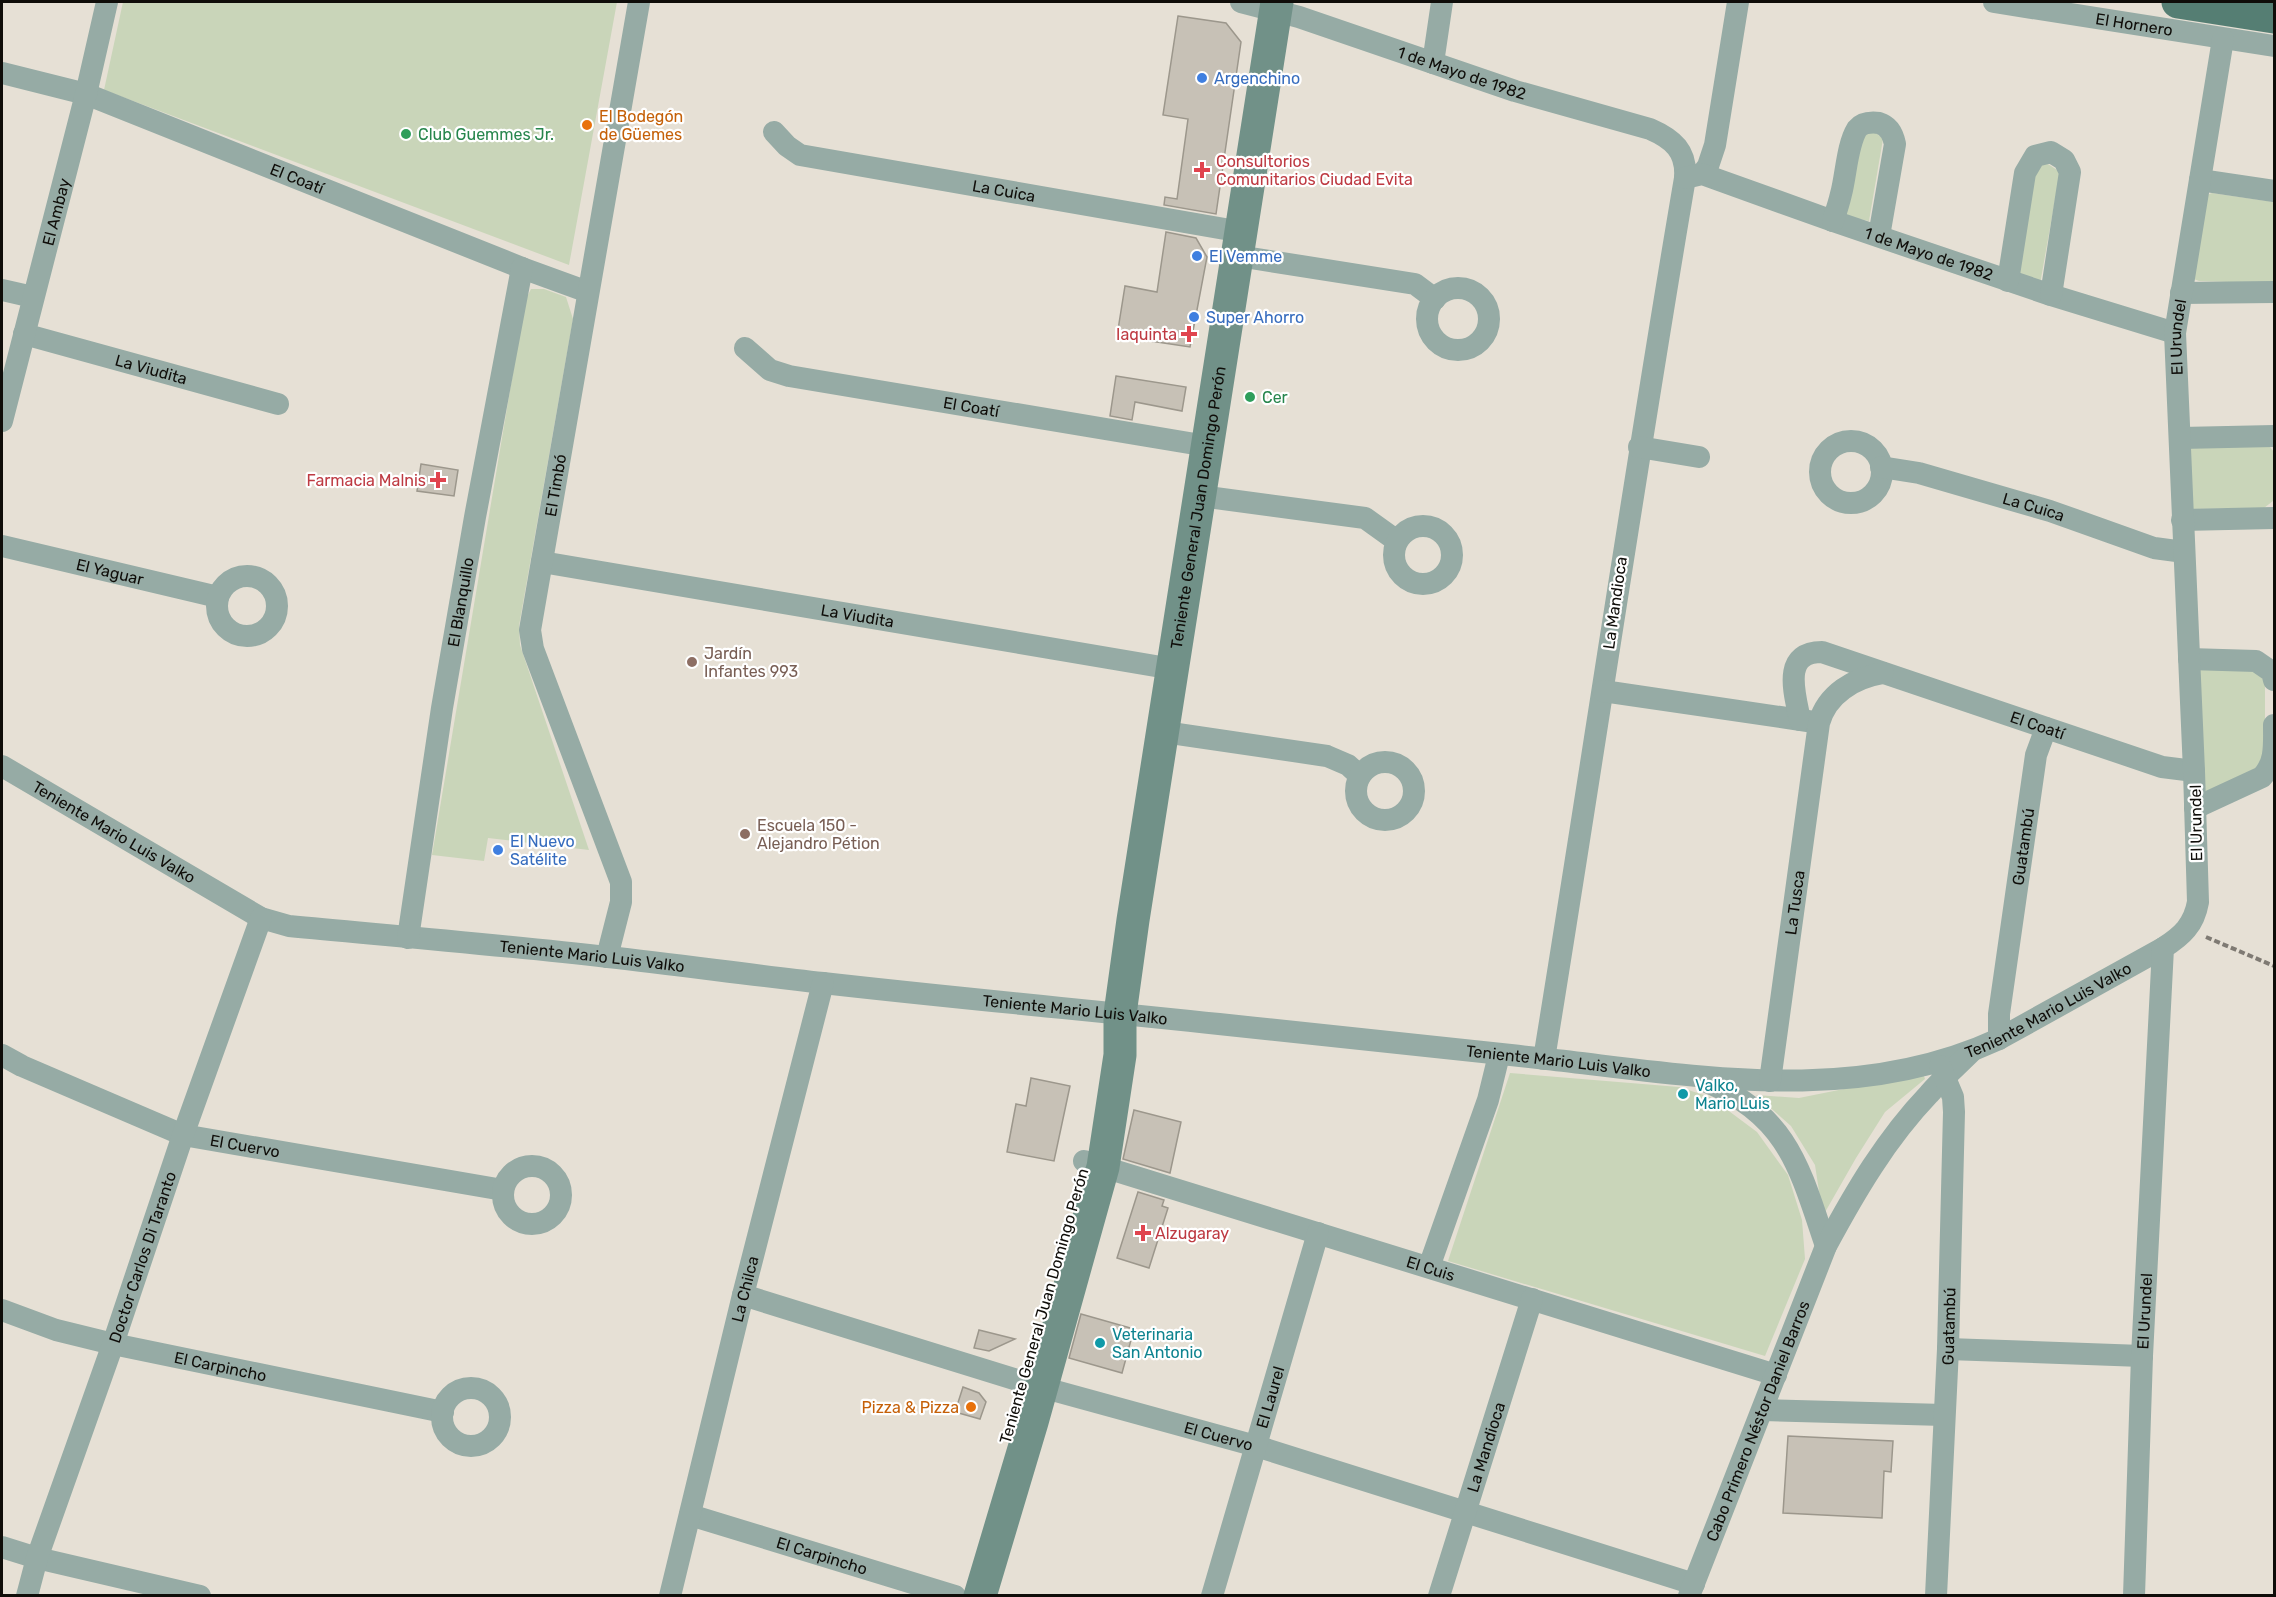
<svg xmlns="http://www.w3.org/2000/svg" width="2276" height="1597" viewBox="0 0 2276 1597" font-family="Rubik,sans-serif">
<rect width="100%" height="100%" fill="#e6e0d5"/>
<path fill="#c9d5b9" d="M123,2H617L569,265L104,90Z
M1866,132L1876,133L1883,139L1869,221L1845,216L1854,158Z
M2042,160L2060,172L2040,284L2015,275L2032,170Z
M2212,193L2274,202V281L2260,283L2199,281L2191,278L2204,196Z
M531,289H544L566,297L573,319L519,626L520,645L589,850L488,838L484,861L432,855L525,301Z
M2191,446L2270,447L2274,452V457L2273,501L2264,508L2189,509Z
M2254,668L2265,682V760L2258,772L2210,792L2205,791L2196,669Z
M1510,1073L1679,1087L1710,1097L1757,1132L1788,1175L1802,1220L1805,1259L1765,1356L1448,1261Z
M1923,1073L1925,1079L1885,1112L1856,1158L1824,1214L1821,1204L1815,1165L1791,1126L1756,1095L1799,1098Z"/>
<path fill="#c7c1b6" stroke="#9c978c" stroke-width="1.5" d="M1178,16L1226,23L1241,42L1216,214L1164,205L1165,197L1177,199L1188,119L1163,115Z
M1166,232L1196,238L1207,257L1190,347L1117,336L1125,286L1157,292Z
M1116,376L1186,387L1182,411L1135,402L1132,420L1110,416Z
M421,464L458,470L454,496L417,491Z
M1031,1078L1070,1086L1054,1161L1007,1152L1016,1104L1026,1106Z
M1134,1110L1181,1122L1170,1173L1123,1159Z
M1138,1192L1164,1200L1162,1206L1168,1208L1149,1268L1117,1258Z
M1081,1314L1134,1329L1122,1373L1069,1358Z
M979,1330L1015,1339L989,1351L974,1348Z
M963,1387L979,1393L986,1402L980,1419L955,1412Z
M1788,1436L1893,1441L1891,1472L1884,1471L1882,1518L1783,1513Z"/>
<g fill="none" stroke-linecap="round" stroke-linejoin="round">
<path stroke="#7f7a73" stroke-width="4" stroke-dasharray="6 3" stroke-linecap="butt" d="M2206,937L2274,966"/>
<g stroke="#96aba5" stroke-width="22">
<path id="s1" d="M1241,2L1299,17L1515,91L1650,129C1673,139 1687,151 1685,178C1635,471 1592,765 1544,1059"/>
<path id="s2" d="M1994,2L2274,46"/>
<path d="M1433,63L1442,2"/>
<path id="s3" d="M2,73L86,94L522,268L588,292"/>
<path id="s4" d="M774,132L787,146L800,155L1242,232"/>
<path d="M1702,174L1708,166L1715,145L1738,2"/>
<path id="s5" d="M1685,178L1702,174L1833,221L2051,295L2175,333"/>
<path d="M2200,180L2274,191"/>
<path d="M1833,221C1836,212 1839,203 1841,194C1846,176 1847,145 1857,129C1862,123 1871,122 1879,123C1889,126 1893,134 1895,144L1879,236"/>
<path d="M1238,256L1415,284L1435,299"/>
<path d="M2008,281L2025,173L2035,156L2051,152L2064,160L2070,172L2051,295"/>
<circle cx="1458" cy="319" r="31"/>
<path d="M2,290L33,297"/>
<path d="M2181,293L2274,292"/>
<path id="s6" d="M24,334L278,404"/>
<path id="s7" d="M745,348L770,370L789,376L1207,446"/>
<path id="s8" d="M2,421L86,94L107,2"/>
<path d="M2181,438L2274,436"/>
<circle cx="1851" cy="472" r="31"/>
<path d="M1639,447L1699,457"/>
<path id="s9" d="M1881,467L1919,473L2050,511L2154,548L2184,552"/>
<path d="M1200,496L1365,518L1397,541"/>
<path d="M2182,520L2274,518"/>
<circle cx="1423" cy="555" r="29"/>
<path id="s10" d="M2,546L218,597"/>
<path id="s11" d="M542,562L1173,669"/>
<circle cx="247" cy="606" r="30"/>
<path d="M2189,659L2256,661L2272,672L2274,680"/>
<path d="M1603,691L1814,722"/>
<path id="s12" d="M1800,720C1795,694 1781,652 1822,652L2162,767L2194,771"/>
<path d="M1164,732L1327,756L1348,765L1360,776"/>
<circle cx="1385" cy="791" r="29"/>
<path id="s13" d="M2,766L261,918L289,926C395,936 502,945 608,957C680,965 751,975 823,983C955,998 1087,1010 1219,1024C1329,1036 1438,1047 1547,1059C1699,1076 1854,1106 1999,1039L2163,948"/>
<path d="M2195,808L2262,777C2276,762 2274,745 2274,725"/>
<path id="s14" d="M408,938L442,708L475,517L522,268"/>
<path id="s15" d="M607,957L621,902V882L533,649L530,630L639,2"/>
<path id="s16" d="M1999,1039V1014L2036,755L2046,728"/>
<path id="s17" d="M2,1055L22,1066L183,1135L503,1190"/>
<path id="s18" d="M1770,1081L1819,723C1827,694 1854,678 1883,673"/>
<path d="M1707,1082C1789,1116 1800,1170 1826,1246"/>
<path id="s19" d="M1084,1161L1776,1375"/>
<circle cx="532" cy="1195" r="29"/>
<path d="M1429,1267L1488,1100L1499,1055"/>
<path id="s20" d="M743,1295L1030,1384L1256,1446L1694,1584"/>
<path id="s21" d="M2,1310L56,1330L113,1344L443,1412"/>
<path d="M1948,1349L2142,1356"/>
<circle cx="471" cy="1417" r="29"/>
<path d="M1763,1410L1944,1415"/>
<path id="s22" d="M690,1515L955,1596"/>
<path d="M2,1547L37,1558L200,1596"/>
<path id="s23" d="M27,1596L37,1558L113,1344L183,1135L261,918"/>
<path id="s24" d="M670,1596L743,1295L823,983"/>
<path id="s25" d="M1212,1596L1318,1233"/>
<path id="s26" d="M1439,1596L1532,1299"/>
<path id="s27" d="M1689,1596L1826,1246C1855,1192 1886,1139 1929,1094C1942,1079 1957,1066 1971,1052"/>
<path id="s28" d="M1936,1596L1948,1349L1954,1112L1953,1097L1940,1066"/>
<path id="s29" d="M2134,1596L2142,1356L2163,948C2182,936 2194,925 2198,902L2194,771L2175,333L2223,39"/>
</g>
<path stroke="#719188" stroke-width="33" id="s30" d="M980,1596L1032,1422L1103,1167L1120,1055V1014L1133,920L1277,2"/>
<path stroke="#557e73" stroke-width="33" d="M2178,2L2274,17"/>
</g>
<g fill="#3f7fe0" stroke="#fff" stroke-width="2">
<circle cx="1202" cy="78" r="6"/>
<circle cx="1197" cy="256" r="6"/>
<circle cx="1194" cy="317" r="6"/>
<circle cx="498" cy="850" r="6"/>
</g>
<g fill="#e8710a" stroke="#fff" stroke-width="2">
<circle cx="587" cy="125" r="6"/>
<circle cx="971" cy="1407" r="6"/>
</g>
<g fill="#2e9e5b" stroke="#fff" stroke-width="2">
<circle cx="406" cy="134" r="6"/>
<circle cx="1250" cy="397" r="6"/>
</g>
<g fill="#e0444e" stroke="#fff" stroke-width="2">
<path d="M1199 161h6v6h6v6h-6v6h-6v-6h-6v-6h6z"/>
<path d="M1186 325h6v6h6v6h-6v6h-6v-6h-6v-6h6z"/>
<path d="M435 471h6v6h6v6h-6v6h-6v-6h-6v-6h6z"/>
<path d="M1140 1224h6v6h6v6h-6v6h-6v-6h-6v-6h6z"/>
</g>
<g fill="#8d6e63" stroke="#fff" stroke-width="2">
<circle cx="692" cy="662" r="6"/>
<circle cx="745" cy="834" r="6"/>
</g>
<g fill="#0f9aa8" stroke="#fff" stroke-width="2">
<circle cx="1683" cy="1094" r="6"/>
<circle cx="1100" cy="1343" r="6"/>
</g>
<g text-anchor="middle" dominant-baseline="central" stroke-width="4.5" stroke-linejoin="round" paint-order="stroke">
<g font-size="16" fill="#0f0d09" stroke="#fff">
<text stroke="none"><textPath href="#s2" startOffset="142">El Hornero</textPath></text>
<text stroke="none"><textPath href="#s1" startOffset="232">1 de Mayo de 1982</textPath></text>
<text stroke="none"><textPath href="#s3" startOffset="314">El Coatí</textPath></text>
<text stroke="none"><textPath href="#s4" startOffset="242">La Cuica</textPath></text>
<text stroke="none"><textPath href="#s8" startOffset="216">El Ambay</textPath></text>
<text stroke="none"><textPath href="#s5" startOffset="258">1 de Mayo de 1982</textPath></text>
<text stroke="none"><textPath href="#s29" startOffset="1274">El Urundel</textPath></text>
<text stroke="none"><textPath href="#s6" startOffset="132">La Viudita</textPath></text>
<text stroke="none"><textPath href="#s7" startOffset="238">El Coatí</textPath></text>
<text stroke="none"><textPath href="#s15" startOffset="492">El Timbó</textPath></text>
<text stroke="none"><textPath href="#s9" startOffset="158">La Cuica</textPath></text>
<text stroke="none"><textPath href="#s30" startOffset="1113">Teniente General Juan Domingo Perón</textPath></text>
<text stroke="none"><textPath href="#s10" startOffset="111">El Yaguar</textPath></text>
<text stroke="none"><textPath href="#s14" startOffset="340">El Blanquillo</textPath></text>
<text transform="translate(1615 603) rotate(-82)">La Mandioca</text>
<text stroke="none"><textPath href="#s11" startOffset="320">La Viudita</textPath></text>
<text stroke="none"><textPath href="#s12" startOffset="314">El Coatí</textPath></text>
<text transform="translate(2196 823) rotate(-91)">El Urundel</text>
<text stroke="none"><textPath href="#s13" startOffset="130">Teniente Mario Luis Valko</textPath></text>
<text stroke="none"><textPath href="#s16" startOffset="194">Guatambú</textPath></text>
<text stroke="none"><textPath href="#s18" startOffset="180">La Tusca</textPath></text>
<text stroke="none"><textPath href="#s13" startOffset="634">Teniente Mario Luis Valko</textPath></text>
<text stroke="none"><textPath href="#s13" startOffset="2110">Teniente Mario Luis Valko</textPath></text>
<text stroke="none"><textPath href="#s13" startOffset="1120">Teniente Mario Luis Valko</textPath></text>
<text stroke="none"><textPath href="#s13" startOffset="1606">Teniente Mario Luis Valko</textPath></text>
<text stroke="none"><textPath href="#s17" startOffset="261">El Cuervo</textPath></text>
<text stroke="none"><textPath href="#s23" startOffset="358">Doctor Carlos Di Taranto</textPath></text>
<text stroke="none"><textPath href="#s19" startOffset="363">El Cuis</textPath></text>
<text stroke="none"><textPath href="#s24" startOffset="316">La Chilca</textPath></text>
<text transform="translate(1044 1306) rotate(-74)">Teniente General Juan Domingo Perón</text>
<text stroke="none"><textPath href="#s29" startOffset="285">El Urundel</textPath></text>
<text stroke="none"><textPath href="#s28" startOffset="270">Guatambú</textPath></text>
<text stroke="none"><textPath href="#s21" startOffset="226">El Carpincho</textPath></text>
<text stroke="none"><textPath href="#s25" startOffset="207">El Laurel</textPath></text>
<text stroke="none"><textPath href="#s27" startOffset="188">Cabo Primero Néstor Daniel Barros</textPath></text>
<text stroke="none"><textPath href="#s20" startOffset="496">El Cuervo</textPath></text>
<text stroke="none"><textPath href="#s26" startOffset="156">La Mandioca</textPath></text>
<text stroke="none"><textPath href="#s22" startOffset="138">El Carpincho</textPath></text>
</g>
<g font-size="16" fill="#366cbe" stroke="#fff" text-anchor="start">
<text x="1214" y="78">Argenchino</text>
<text x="1209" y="256">El Vemme</text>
<text x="1206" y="317">Super Ahorro</text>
<text x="510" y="841">El Nuevo<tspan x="510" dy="18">Satélite</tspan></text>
</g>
<g font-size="16" fill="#c56008" stroke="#fff" text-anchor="start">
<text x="599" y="116">El Bodegón<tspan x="599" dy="18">de Güemes</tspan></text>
<text x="959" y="1407" text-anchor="end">Pizza &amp; Pizza</text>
</g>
<g font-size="16" fill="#27864d" stroke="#fff" text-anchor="start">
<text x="418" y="134">Club Guemmes Jr.</text>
<text x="1262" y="397">Cer</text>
</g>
<g font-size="16" fill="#be3a42" stroke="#fff" text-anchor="start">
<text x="1216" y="161">Consultorios<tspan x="1216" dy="18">Comunitarios Ciudad Evita</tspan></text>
<text x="1177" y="334" text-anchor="end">Iaquinta</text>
<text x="426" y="480" text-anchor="end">Farmacia Malnis</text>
<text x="1155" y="1233">Alzugaray</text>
</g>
<g font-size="16" fill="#785e54" stroke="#fff" text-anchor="start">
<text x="704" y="653">Jardín<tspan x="704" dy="18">Infantes 993</tspan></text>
<text x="757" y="825">Escuela 150 -<tspan x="757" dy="18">Alejandro Pétion</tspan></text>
</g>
<g font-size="16" fill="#0d838f" stroke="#fff" text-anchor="start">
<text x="1695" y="1085">Valko,<tspan x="1695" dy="18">Mario Luis</tspan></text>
<text x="1112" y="1334">Veterinaria<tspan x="1112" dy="18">San Antonio</tspan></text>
</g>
</g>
<rect width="2276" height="1597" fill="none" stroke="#0f0d09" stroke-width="6"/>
</svg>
